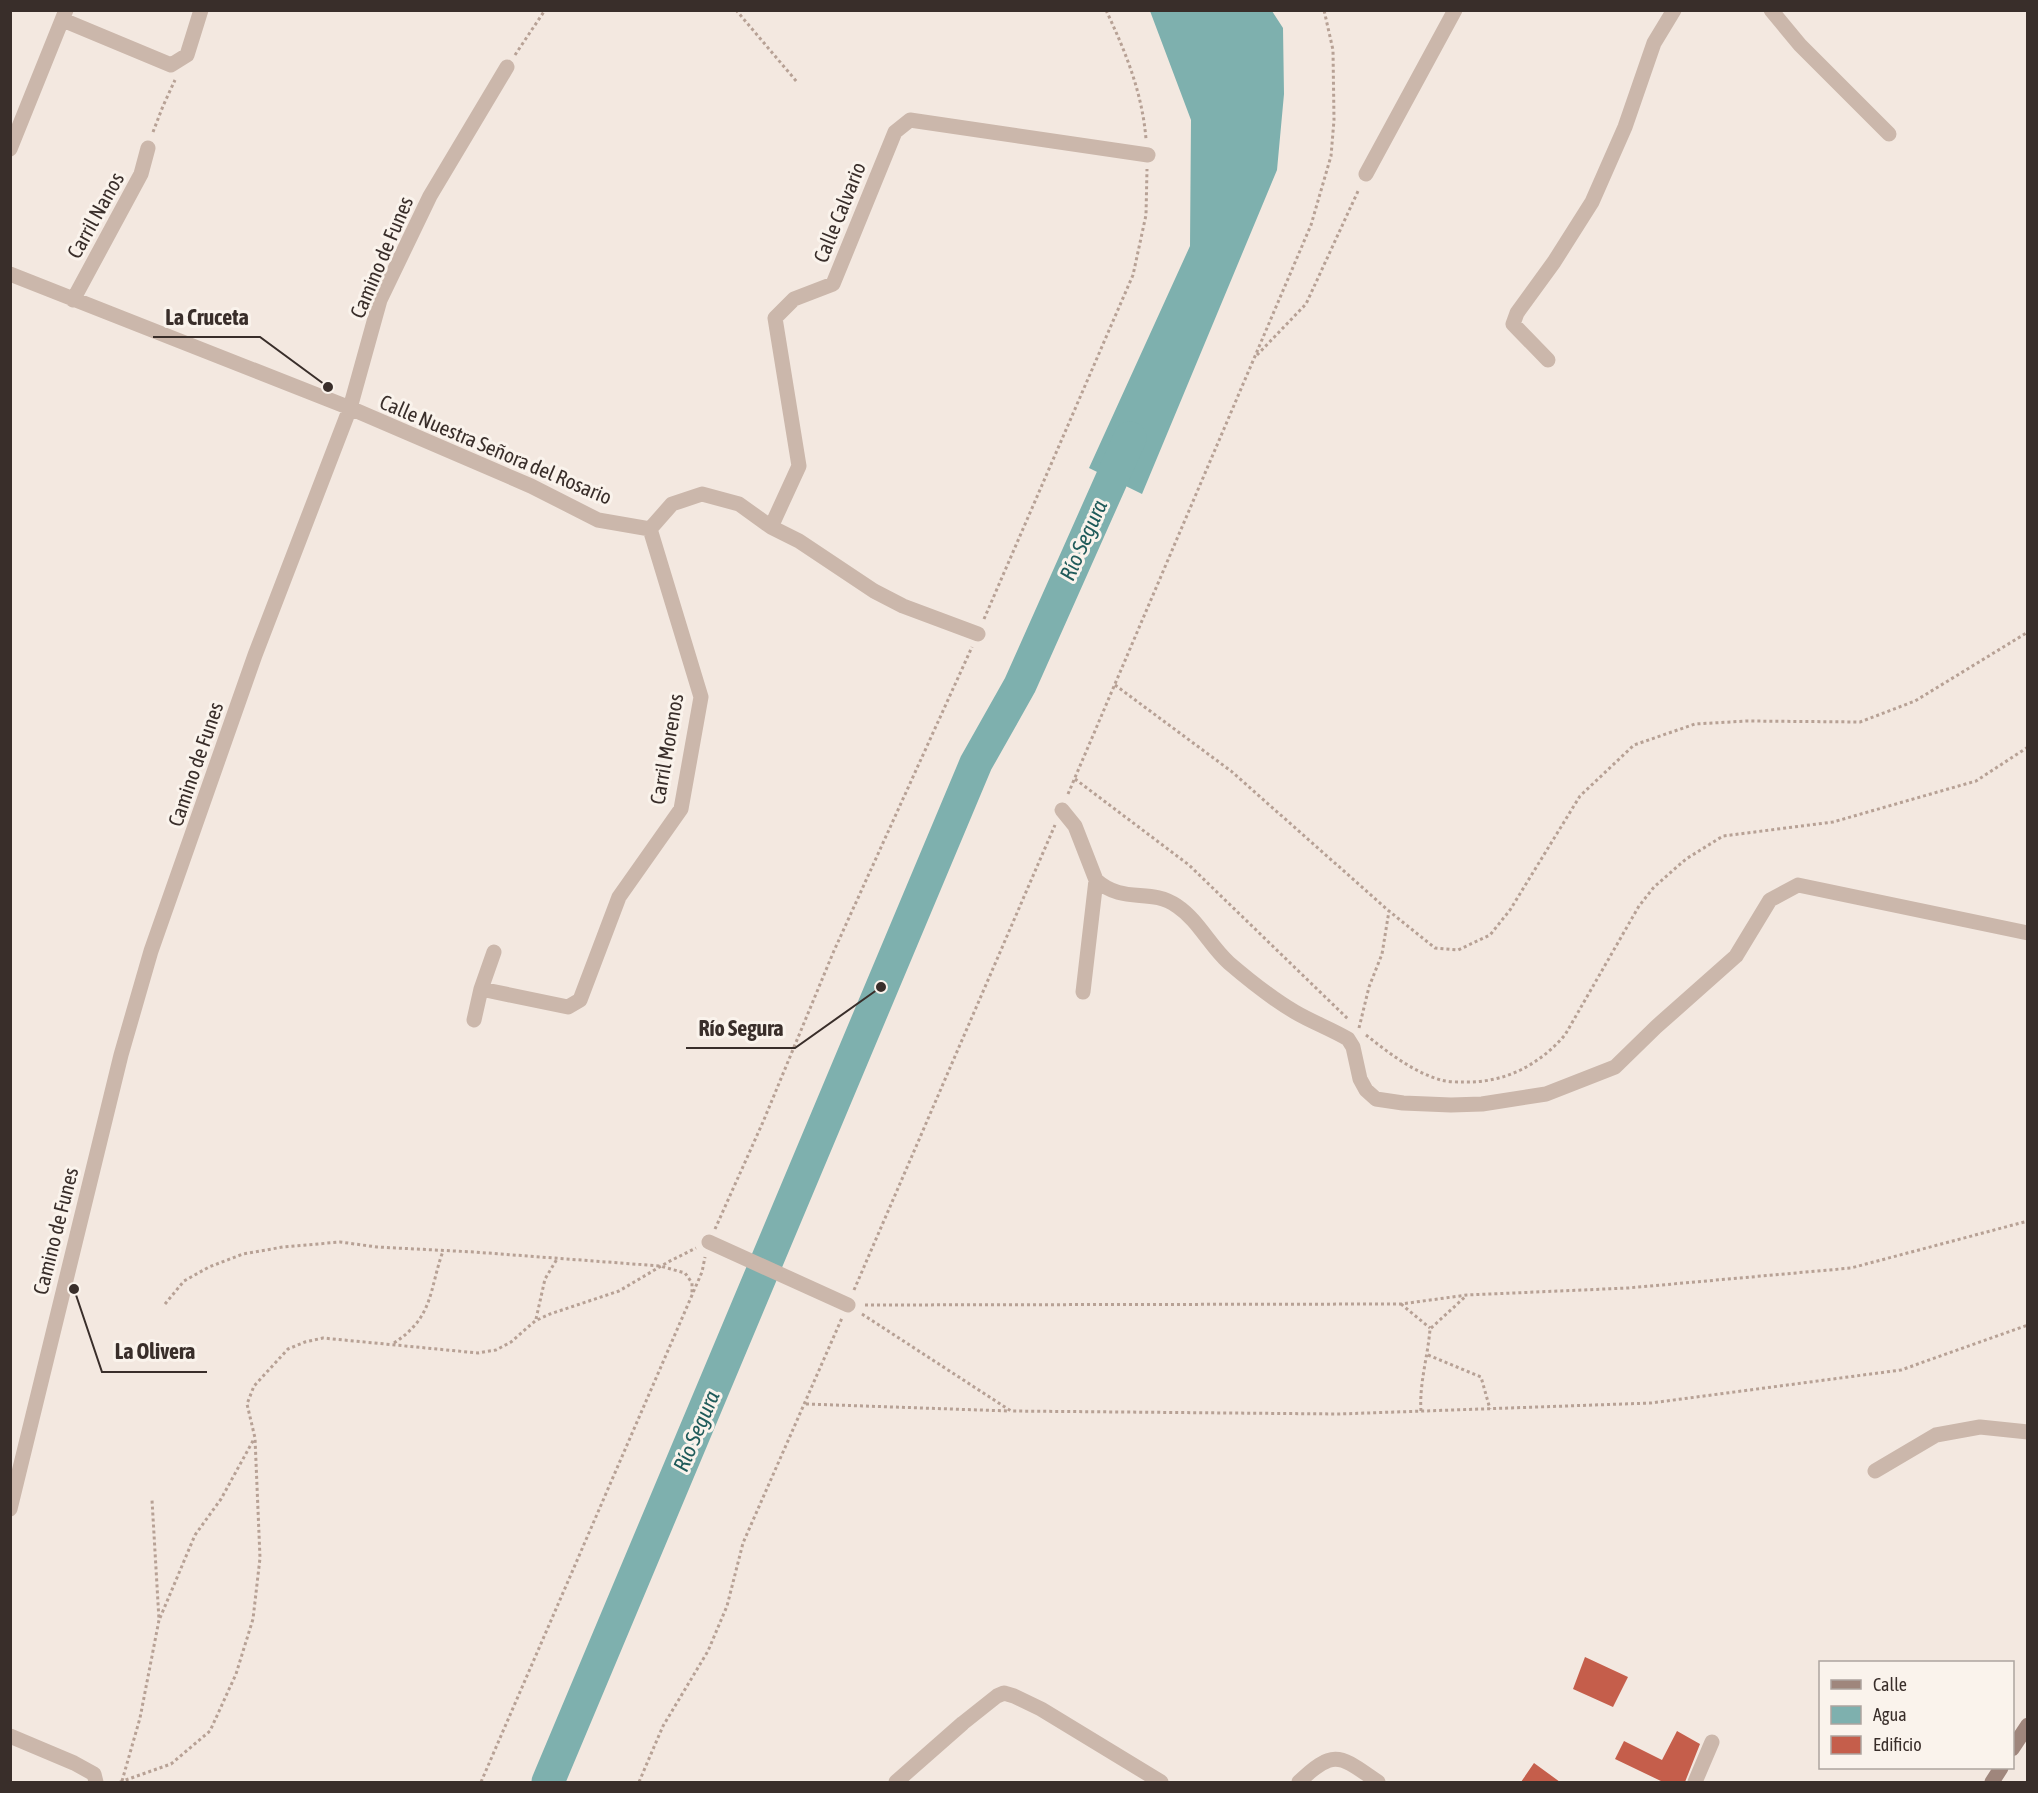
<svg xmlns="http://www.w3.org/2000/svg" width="2038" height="1793" viewBox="0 0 2038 1793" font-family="'Asap Condensed',sans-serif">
<rect width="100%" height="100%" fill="#f3e8e0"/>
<path fill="#7eb0ae" d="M1150,11H1272L1283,28L1284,94L1277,170L1142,494L1089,468L1190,246L1191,120Z"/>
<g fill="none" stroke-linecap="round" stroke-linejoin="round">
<path stroke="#7eb0ae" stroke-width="33" d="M548,1782L976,763L1020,685L1130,438"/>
</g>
<path fill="#c55e4b" d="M1585,1657L1628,1677L1613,1707L1573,1689Z
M1677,1731L1700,1744L1685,1782H1663L1615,1759L1624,1741L1662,1760Z
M1534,1763L1560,1782H1521Z"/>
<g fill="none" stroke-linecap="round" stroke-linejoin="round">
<path stroke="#b7a195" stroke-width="3" stroke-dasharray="3 3" stroke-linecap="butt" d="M736,10L797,82
M1106,10C1126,53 1142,92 1146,139
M515,55L545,10
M153,132L163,106L175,80
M1257,355L1306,304L1359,189
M984,619L1133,275L1146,215L1147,169
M1115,685L1231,771L1389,911L1435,948L1458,950L1490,935L1510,910L1580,796L1634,745L1695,724L1747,721L1860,722L1915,701L2028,632
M1075,779L1189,865L1348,1019
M1068,794L1311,225L1331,156L1334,120L1333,50L1324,10
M1359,1028L1369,987L1382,954L1389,911
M1366,1035C1389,1053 1413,1072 1441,1080C1448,1082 1457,1082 1464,1082C1505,1083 1539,1065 1565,1035L1639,906L1654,887L1686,859L1723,836L1833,822L1976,781L2028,747
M715,1229L763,1122L833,953L972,647
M854,1290L1055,825
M165,1304L184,1281L209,1267L243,1254L283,1247L340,1242L377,1247L474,1252L660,1266L685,1273L692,1283V1293
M1401,1304L1430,1328
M865,1305L1401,1304L1467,1295L1628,1288L1851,1268L2028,1221
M862,1314L1011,1411L1339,1414L1651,1403L1901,1370L2028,1325
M536,1319L545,1279L557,1259
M394,1343C434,1317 429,1290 443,1251
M1428,1355L1481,1377L1490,1409
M806,1404L1009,1411
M1421,1411C1419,1384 1428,1356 1430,1329L1466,1296
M160,1618L195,1535L221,1499L254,1439
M122,1781L140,1718L159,1620L152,1500
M120,1782L171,1764L210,1731L236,1674L253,1619L260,1558L255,1438L247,1404L254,1386L288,1349L305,1342L323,1338L478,1353L496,1350L511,1342L535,1321L550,1314L619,1291L668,1262L696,1248
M481,1782L702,1272L705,1257
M639,1782L663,1726L708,1651L727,1606L743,1543L842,1318"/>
<path stroke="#cbb7ab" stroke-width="15" d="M1771,10L1800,45L1889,134
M63,20L171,65L187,55L201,10
M10,149L66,10
M1366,174L1455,10
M10,274L350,408L531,486L598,520L650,529L672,504L702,494L739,504L771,527L799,541L874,591L903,606L978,634
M73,300L141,174L148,148
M1548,360L1513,324L1517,313L1554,262L1592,202L1625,127L1654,43L1674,10
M771,527L799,466L775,318L794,299L833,284L895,132L910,120L1148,155
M1062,810L1075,826L1096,880L1083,992
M1096,880C1124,905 1150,887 1177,906C1198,920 1210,946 1229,963C1250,981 1271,998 1295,1012C1312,1022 1331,1029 1348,1039L1353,1047L1360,1079L1366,1090L1376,1099L1403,1103L1451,1105L1482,1104L1546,1094L1615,1067L1656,1027L1736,956L1770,900L1798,885L2028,933
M481,989L568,1007L580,1000L619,897L681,809L701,697L650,529
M474,1020L481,989L494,952
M709,1242L848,1305
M1875,1471L1936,1435L1980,1427L2028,1432
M10,1509L121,1055L151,951L255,655L350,408L380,300L430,196L507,67
M10,1736L74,1763L94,1774L96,1782
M896,1782L963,1723L997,1696L1004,1693L1014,1696L1041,1709L1161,1782
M1299,1782C1335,1747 1341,1757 1378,1782
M1695,1782L1712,1742"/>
<path stroke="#9f867c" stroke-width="15" d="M2012,1749L2028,1725
M1992,1782L2001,1768"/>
</g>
<g text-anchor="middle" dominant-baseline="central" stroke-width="6" stroke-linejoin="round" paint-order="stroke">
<g font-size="21" fill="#392e2a" stroke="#faf3ec">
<text transform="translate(839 212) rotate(-68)">Calle Calvario</text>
<text transform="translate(95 215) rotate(-61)">Carril Nanos</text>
<text transform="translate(381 257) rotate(-67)">Camino de Funes</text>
<text transform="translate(496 449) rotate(23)">Calle Nuestra Señora del Rosario</text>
<text transform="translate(666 749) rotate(-80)">Carril Morenos</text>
<text transform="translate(195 764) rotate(-71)">Camino de Funes</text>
<text transform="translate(55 1231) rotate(-76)">Camino de Funes</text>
</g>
<g font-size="22" font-style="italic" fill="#205b5a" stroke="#faf3ec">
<text transform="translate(1083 540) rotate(-66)">Río Segura</text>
<text transform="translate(696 1431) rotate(-67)">Río Segura</text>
</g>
</g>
<path fill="none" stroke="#392e2a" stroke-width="2" d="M328 387L260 337H153M881 987L795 1048H686M74 1289L102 1372H207"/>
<g fill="#392e2a" stroke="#faf3ec" stroke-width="2">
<circle cx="328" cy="387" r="6"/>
<circle cx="881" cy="987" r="6"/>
<circle cx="74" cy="1289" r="6"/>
</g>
<g font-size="22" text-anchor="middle" font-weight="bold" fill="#392e2a" stroke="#faf3ec" stroke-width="6" stroke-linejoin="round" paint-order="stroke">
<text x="207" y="325">La Cruceta</text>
<text x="741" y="1036">Río Segura</text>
<text x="155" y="1359">La Olivera</text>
</g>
<rect width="2038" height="1793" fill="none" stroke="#392e2a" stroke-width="24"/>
<rect x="1819" y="1661" width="195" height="108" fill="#faf3ec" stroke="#ada49e" stroke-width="1.5"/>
<rect x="1831" y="1680" width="30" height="9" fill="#9f867c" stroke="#ada49e" stroke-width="1.5"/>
<text x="1873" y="1691" font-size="18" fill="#392e2a">Calle</text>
<rect x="1831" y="1706" width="30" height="18" fill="#7eb0ae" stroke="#ada49e" stroke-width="1.5"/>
<text x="1873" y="1721" font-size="18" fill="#392e2a">Agua</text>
<rect x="1831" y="1736" width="30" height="18" fill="#c55e4b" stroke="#ada49e" stroke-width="1.5"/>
<text x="1873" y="1751" font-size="18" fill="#392e2a">Edificio</text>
</svg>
